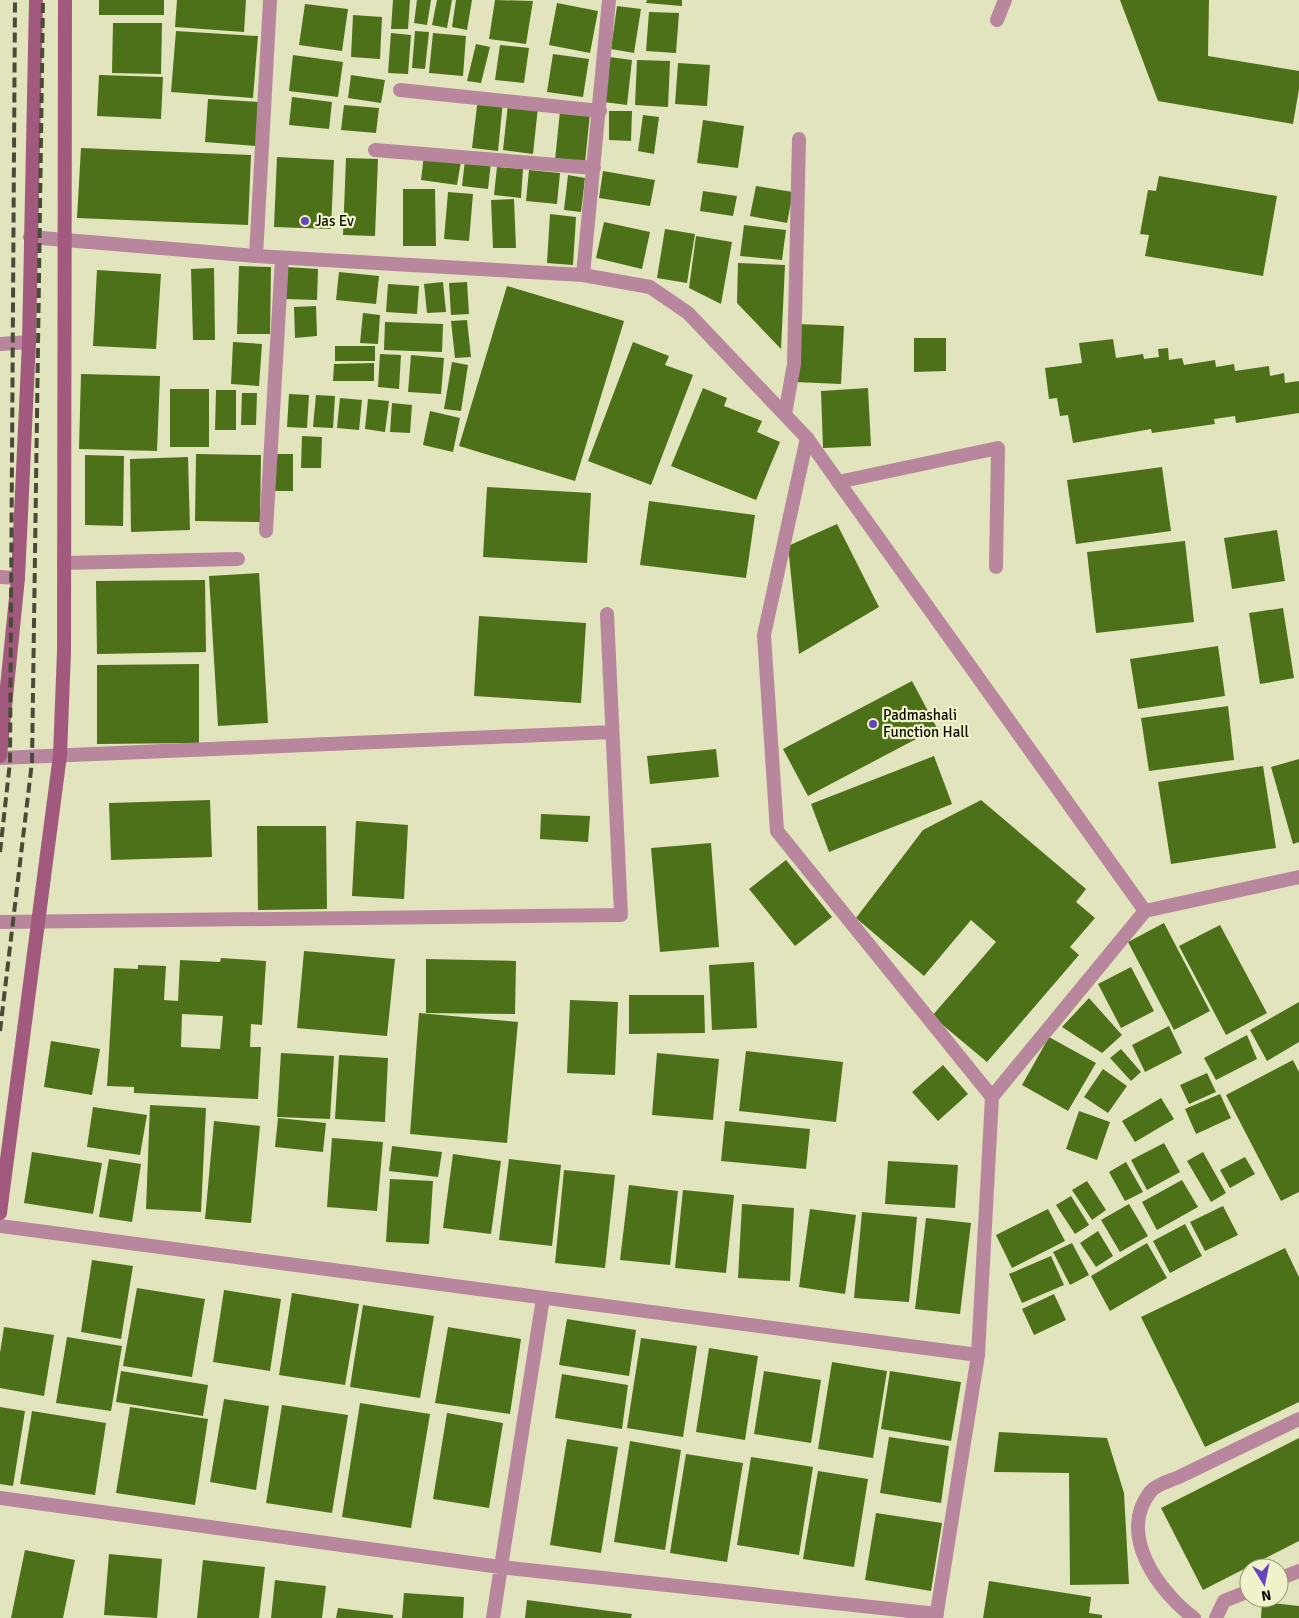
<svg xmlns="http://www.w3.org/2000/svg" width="1299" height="1618" viewBox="0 0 1299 1618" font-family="Signika,sans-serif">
<rect width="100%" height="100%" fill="#e2e4bd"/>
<path fill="#4d7119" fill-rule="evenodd" d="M99,0H164V15H99Z
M177,0H246L244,32L175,27Z
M393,0H410L408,29H391Z
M417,0H431L427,25L414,23Z
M437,0H452L447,28L432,25Z
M456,0H472L467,30L452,27Z
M495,0L533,1L526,44L489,39Z
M647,0H682V6L646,3Z
M1120,0H1209L1208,56L1299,71V89L1293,124L1158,101Z
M557,3L598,11L590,53L549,45Z
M305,4L348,9L342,51L299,45Z
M617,6L641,9L634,53L611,49Z
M649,12L679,13L676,53L646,51Z
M353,15L382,17L380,59L351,57Z
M113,23H162L161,74L112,73Z
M176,31L258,36L253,98L171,92Z
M415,31L429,32L425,69L412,68Z
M391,33L411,35L408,74L388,73Z
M433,33L466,36L463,76L429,73Z
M476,44L490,47L481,83L467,81Z
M500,45L529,48L524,83L495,80Z
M553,54L589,59L583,97L547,92Z
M293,55L343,62L338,97L289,91Z
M609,57L632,60L627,105L604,102Z
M637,60L670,61L668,107L635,105Z
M678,63L710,65L707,106L675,104Z
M99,75L163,77L161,119L97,116Z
M351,75L385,80L381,103L348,98Z
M292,97L332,102L329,129L289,125Z
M478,98L503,101L498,151L472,148Z
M208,99L259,102L256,146L205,142Z
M508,104L538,107L533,154L503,150Z
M344,105L379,108L376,133L341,130Z
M560,111L590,113L585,163L555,160Z
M609,111H632L631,141L609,140Z
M643,115L659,117L654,154L638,151Z
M703,120L744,126L738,168L697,163Z
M81,148L251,155L248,225L77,218Z
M424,155L461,161L457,185L421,180Z
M277,157L334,160L331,229L274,227Z
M346,158L378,159L375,236L343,235Z
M465,160L491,162L488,189L462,186Z
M497,167L523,169L521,198L494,195Z
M529,170L560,173L557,204L526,201Z
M603,171L655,180L650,206L599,198Z
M568,175L585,178L581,212L564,210Z
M1159,176L1277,196L1263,276L1145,256L1149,235L1140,234L1148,190L1156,191Z
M756,186L793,192L787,223L750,216Z
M403,189H435L436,246H403Z
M703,191L737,196L733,216L700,211Z
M448,192L473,194L469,241L444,239Z
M514,199L516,248H493L491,200Z
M550,214L576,217L573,265L547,263Z
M604,222L650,232L642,269L596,258Z
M744,225L786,230L782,260L740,256Z
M665,229L695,234L687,283L657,278Z
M696,236L732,242L721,304L689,288Z
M738,263L785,265L781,349L737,303Z
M239,266L271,267L270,334H237Z
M286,267L318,269L317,300L285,299Z
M214,268L215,340H193L191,269Z
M97,270L161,274L156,349L93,346Z
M339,272L379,276L376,304L336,300Z
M443,282L446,312L427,313L424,284Z
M467,282L469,314L451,315L449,283Z
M388,284L419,286L417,314L386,312Z
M507,286L624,321L575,481L459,446Z
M316,306L317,336L295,338L294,307Z
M363,313L380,315L378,344L360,343Z
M467,320L471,357L455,358L451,321Z
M385,322L443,324L442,352L384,350Z
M798,324L844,326L841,384L795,382Z
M914,338H946V371L914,372Z
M1113,339L1116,358L1143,354L1144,359L1159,357L1158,349L1168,348L1169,360L1182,358L1184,365L1215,360L1216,367L1234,364L1235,371L1269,366L1270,376L1284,373L1285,383L1299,381V413L1236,423L1235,416L1214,419L1215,424L1152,433L1151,429L1073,443L1068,415L1060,416L1057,398L1049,399L1045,368L1082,363L1079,343Z
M233,342L262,344L259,386L231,384Z
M633,342L669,356L665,365L693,375L651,485L588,461Z
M335,346H375V361H335Z
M380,354L401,355L399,389L378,387Z
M411,355L444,358L441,394L408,392Z
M452,362L468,365L461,411L444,409Z
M374,363V381H333L334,364Z
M81,374L160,376L157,451L79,449Z
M703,388L727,398L724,406L762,421L757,432L780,442L756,500L671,466Z
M868,388L871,446L823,448L821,391Z
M170,389H209V447H170Z
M216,390H236V430H215Z
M242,393H257L256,425H241Z
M289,394L309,395L307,428L287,427Z
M316,395L335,396L333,428L313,427Z
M340,398L362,400L359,430L337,428Z
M368,399L389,401L385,432L365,429Z
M392,403L412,405L410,433L390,432Z
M430,411L460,418L453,452L423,445Z
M302,436L322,437L321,468H301Z
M196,454L261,455L260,522L195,521Z
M273,454H293V491H273Z
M85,455L124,456L123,526L85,525Z
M188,457L190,530L131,532L130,459Z
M1162,467L1171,531L1076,544L1067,480Z
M487,487L591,493L587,563L483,557Z
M649,501L755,515L746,578L640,565Z
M837,524L879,607L799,654L788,546Z
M1277,530L1285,581L1232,589L1224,538Z
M1185,541L1194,622L1096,633L1087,552Z
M259,573L268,723L218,726L209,576Z
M205,580L206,652L97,654L96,581Z
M1283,608L1294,678L1260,684L1249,613Z
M479,616L586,623L581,703L474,696Z
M1218,646L1225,696L1138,709L1130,659Z
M199,664V743L97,744V665Z
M912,681L937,728L808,796L783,749Z
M1228,706L1234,760L1149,771L1141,718Z
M716,749L719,777L650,784L647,756Z
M934,756L952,804L829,852L811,804Z
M1299,759V842L1293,844L1271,767Z
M1263,766L1276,848L1171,864L1158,782Z
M210,800L212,857L111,860L109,803Z
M981,800L1086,889L1076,902L1095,918L1070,947L1079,955L987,1062L932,1016L996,942L971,920L924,976L856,918L923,830Z
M541,814L590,816L588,842L540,839Z
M356,821L408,825L404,899L352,896Z
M257,826H326L327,909L258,910Z
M711,843L719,947L660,952L651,848Z
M786,860L832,917L795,946L749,889Z
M1164,923L1210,1011L1174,1030L1128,942Z
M1220,925L1267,1013L1226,1035L1179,946Z
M304,951L395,959L387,1036L297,1028Z
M221,958L266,961L262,1025L251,1024L250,1047H261L258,1099L134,1093V1087L107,1086L114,968L138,969V965L166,966L164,1000L178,1001L180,960L220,962ZM182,1014L223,1016L220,1049L181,1047Z
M426,959L516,961L515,1014L426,1013Z
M754,962L757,1028L712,1030L709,965Z
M1131,967L1154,1011L1121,1028L1098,984Z
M629,995H704L705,1033L629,1034Z
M1089,998L1122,1035L1102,1053L1062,1027Z
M570,1000L618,1002L615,1075L567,1073Z
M1299,1002V1042L1267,1061L1250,1030Z
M419,1013L518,1022L507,1143L410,1134Z
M1169,1026L1182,1053L1145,1072L1132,1045Z
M1247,1035L1257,1059L1216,1080L1204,1058Z
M1049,1037L1096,1063L1068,1111L1022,1085Z
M51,1041L100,1049L92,1095L44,1087Z
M1121,1049L1141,1072L1131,1081L1110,1058Z
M746,1051L843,1062L836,1122L739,1111Z
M281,1053L334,1056L330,1119L277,1117Z
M657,1053L719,1059L713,1120L652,1115Z
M339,1055L388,1058L385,1122L335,1119Z
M1293,1060L1299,1072V1192L1281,1201L1226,1095Z
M943,1065L968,1094L938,1121L912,1092Z
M1103,1069L1127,1086L1108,1113L1084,1097Z
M1207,1073L1216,1092L1189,1104L1180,1085Z
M1220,1094L1231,1118L1196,1134L1185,1109Z
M1161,1098L1174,1119L1135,1142L1122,1121Z
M150,1105L206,1108L201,1212L146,1209Z
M93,1107L147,1115L140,1155L87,1147Z
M1079,1111L1110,1122L1097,1160L1066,1149Z
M278,1118L326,1123L323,1152L275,1147Z
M214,1121L260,1126L251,1223L205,1219Z
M725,1121L810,1129L806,1169L721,1161Z
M332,1138L383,1142L377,1211L327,1207Z
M1164,1143L1180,1172L1147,1190L1131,1160Z
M392,1146L442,1152L438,1177L389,1171Z
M32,1152L102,1163L93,1214L24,1203Z
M1203,1152L1226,1193L1211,1202L1187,1161Z
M453,1154L501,1161L491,1234L443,1228Z
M1245,1157L1255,1174L1230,1188L1220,1170Z
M109,1159L141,1164L132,1222L99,1217Z
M509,1159L561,1165L552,1246L499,1240Z
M888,1161L958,1165L955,1208L885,1204Z
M1126,1162L1143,1192L1125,1201L1109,1172Z
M564,1170L615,1175L605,1268L555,1263Z
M390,1179L433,1181L429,1244L386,1242Z
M1182,1180L1198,1207L1157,1230L1142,1202Z
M1087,1181L1106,1210L1092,1220L1072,1190Z
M629,1185L678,1191L670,1265L620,1260Z
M683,1190L734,1195L726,1273L675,1268Z
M1071,1196L1089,1225L1075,1234L1056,1205Z
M742,1204L794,1208L790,1281L738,1278Z
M1129,1204L1148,1236L1120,1252L1101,1220Z
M1223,1206L1238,1235L1205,1251L1190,1222Z
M810,1209L856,1215L845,1294L799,1287Z
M1048,1209L1065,1241L1012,1268L996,1235Z
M862,1212L917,1217L909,1302L854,1298Z
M926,1218L971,1223L960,1314L915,1309Z
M1185,1224L1202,1256L1170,1273L1153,1241Z
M1098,1231L1113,1256L1096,1267L1080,1243Z
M1072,1243L1089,1275L1070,1285L1053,1252Z
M1147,1243L1167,1278L1110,1311L1091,1276Z
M1285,1248L1299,1277V1402L1205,1447L1141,1317Z
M1051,1256L1064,1285L1022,1303L1009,1274Z
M92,1260L133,1266L121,1339L81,1332Z
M137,1288L205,1299L192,1377L123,1366Z
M224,1290L281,1299L270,1371L213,1362Z
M292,1293L359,1304L345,1385L279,1375Z
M1054,1294L1066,1320L1034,1335L1022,1309Z
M363,1305L434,1316L420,1398L350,1387Z
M567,1319L636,1330L629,1376L559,1365Z
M4,1327L54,1335L44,1396L0,1388V1353Z
M448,1327L521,1339L510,1414L435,1403Z
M67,1337L122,1346L111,1411L56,1403Z
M641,1338L697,1346L683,1437L627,1428Z
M709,1348L758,1356L745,1440L696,1432Z
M832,1362L887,1371L873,1458L818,1449Z
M121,1371L208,1385L203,1416L116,1402Z
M764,1371L821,1380L811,1443L754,1434Z
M890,1371L961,1382L951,1441L881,1429Z
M562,1374L628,1385L622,1429L555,1418Z
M224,1399L269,1406L256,1490L210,1482Z
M360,1403L430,1414L411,1528L342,1517Z
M282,1405L348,1415L332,1513L266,1503Z
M0,1407L25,1411L13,1486L0,1484Z
M130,1407L208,1419L195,1505L116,1493Z
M32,1411L106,1423L95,1495L20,1484Z
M447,1413L503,1423L489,1508L433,1499Z
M999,1432L1107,1438L1124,1493L1129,1584L1070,1585L1069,1473L994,1472Z
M889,1437L949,1446L941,1503L880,1493Z
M1299,1438V1541L1203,1590L1161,1508Z
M567,1439L618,1447L601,1553L550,1545Z
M630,1441L681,1450L665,1550L614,1542Z
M686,1454L743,1463L727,1562L670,1553Z
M751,1457L813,1467L799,1555L737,1545Z
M818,1471L868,1479L854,1567L803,1559Z
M876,1513L942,1523L931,1591L865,1580Z
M25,1550L75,1560L63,1618H11Z
M109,1554L162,1559L157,1618L104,1615Z
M203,1560L265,1567L259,1618H197Z
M275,1580L326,1586L322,1618H271Z
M989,1581L1091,1597L1089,1613L1102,1615V1618H983Z
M404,1593L464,1597L463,1618H402Z
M527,1600L632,1614L631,1618H525Z
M1262,1602L1299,1606V1618H1261Z
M338,1608L393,1615V1618H336Z"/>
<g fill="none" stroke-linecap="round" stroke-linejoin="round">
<path stroke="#b8879e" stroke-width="14" d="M1279,1579L1299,1571
M1194,1618C1159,1592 1116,1534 1151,1491C1157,1484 1173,1480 1181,1476C1221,1457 1260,1438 1299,1419
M1216,1618L1224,1601L1249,1591"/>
<path stroke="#b8879e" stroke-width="14" d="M997,20L1005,0
M400,90L600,111
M375,150L594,168
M256,256L270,0
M583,275L609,0
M0,344L29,342
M785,414L794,364L799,139
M807,438L764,635L777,831L992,1097
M838,482L998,448L996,567
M266,531L282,258
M64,563L238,559
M0,577L18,578
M0,758L612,732
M0,922L621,915L607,614
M0,1226L978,1355
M0,1498L500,1567L937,1614
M493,1618L543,1298
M936,1618L978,1355L992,1097L1145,911"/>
<path stroke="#b8879e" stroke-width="14" d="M30,237L256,256L583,275L650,287L688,313L807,438L1145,911L1299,877"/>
<path stroke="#a15a7d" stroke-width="14" d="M0,756L18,578L29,342L36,0
M0,1213L60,755L64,651L65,0"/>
<path stroke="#4a4a38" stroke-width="4" stroke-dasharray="10 5" stroke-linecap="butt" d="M0,852L10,762L15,0
M0,1031L32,762L43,0"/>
</g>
<g fill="#6445be" stroke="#f0f2ca" stroke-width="2">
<circle cx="305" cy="221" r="5"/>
<circle cx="873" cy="724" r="5"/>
</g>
<g text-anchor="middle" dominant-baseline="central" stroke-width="4.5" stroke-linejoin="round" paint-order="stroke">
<g font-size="15" fill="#0c0c02" stroke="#f0f2ca" text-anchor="start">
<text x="315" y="221">Jas Ev</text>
<text x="883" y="715">Padmashali<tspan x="883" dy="17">Function Hall</tspan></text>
</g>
</g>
<g transform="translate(1264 1583) rotate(170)"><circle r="24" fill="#f0f2ca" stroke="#95967a"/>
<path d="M0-4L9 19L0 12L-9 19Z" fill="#6445be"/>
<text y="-8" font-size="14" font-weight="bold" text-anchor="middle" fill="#0c0c02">N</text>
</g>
</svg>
